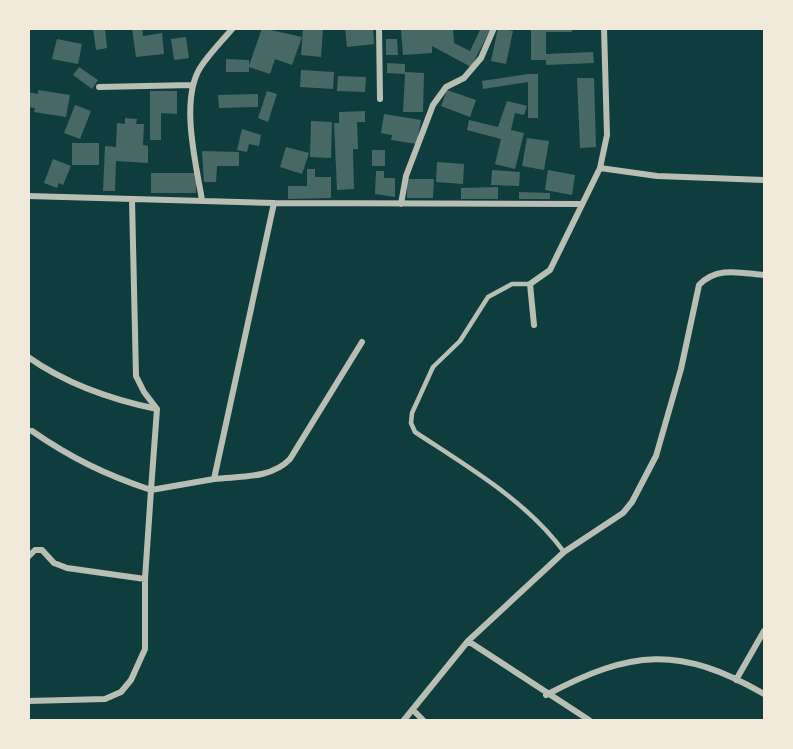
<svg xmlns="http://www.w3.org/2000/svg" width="793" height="749" viewBox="0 0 793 749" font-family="Roboto,sans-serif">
<rect width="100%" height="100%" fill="#0f3d3e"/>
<path fill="#486865" d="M93,28H105L107,48L96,50Z
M132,28H142L143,36L162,33L164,54L136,57Z
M262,28L302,37L292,65L275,59L270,74L249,67V72H226V59L249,60V66Z
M303,28H323L321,57L301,55Z
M345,28H373L374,44L347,47Z
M453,28L454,43L470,51L481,28H491L471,67L432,46V53L403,55L401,30Z
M498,28L513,31L506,64L491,61Z
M531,28H572V32H546V54L593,52L594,63L546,65V60H531Z
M186,37L189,58L174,60L171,39Z
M57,39L82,44L78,64L52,59Z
M386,39H397L398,55H386Z
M387,63L405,64V72L424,73L423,112H403L405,74L387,73Z
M79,67L98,80L92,89L73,75Z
M301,70L334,72L333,89L300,87Z
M528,74H538V118H528V82L483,89L482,81Z
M338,76L366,77L365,92L337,91Z
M577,78H594L596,147L580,148Z
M38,90L70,95L66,117L34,112L35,108L28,107V92L38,94Z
M447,90L476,100L470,117L441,106Z
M150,91H177V114L161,113V140H150Z
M267,91L277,94L268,122L258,118Z
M258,94V107L219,108L218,95Z
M507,101L527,106L524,115L515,113L511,130L524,133L515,169L495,164L501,139L467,130L469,120L498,127Z
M75,105L91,111L80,139L64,133Z
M365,111V122H357L358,149H353L354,189L337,190L334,123H339V112Z
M384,114L421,120L417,144L391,140L392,135L381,133Z
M125,118L137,119L136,124H144L143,145L148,146V163L116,161L115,191H103L105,146L116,147L117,123L125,124Z
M311,121L332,122L331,158L310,157Z
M242,129L261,135L259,146L249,144L247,152L237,150Z
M527,138L549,141L544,170L522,166Z
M72,143H99V165H72Z
M286,147L309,153L302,174L280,167Z
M372,150H385V166H372Z
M202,151L239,152V166H217L216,182H204Z
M53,159L71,166L63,185L59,183L57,188L44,183Z
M437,162L464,164L463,184L436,182Z
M307,169H315V177H331V198L288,199V186H307Z
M492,170L520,172L519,186L491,185Z
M548,170L575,175L572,195L545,190Z
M376,171H384V178H395V197L375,194Z
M151,173H196V193H151Z
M407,179H434L433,198H407Z
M498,187V199H461V188Z
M519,192L550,193V199H519Z"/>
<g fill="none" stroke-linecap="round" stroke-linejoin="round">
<path stroke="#b8beb3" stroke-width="4.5" d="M530,284H512L488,297L460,341L433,367L412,413L411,423L415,432C468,467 527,501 564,552"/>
<path stroke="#b8beb3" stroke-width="6" d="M379,28L380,99
M99,87L192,85
M600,168L657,176L764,180
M28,196L274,203L581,204
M202,200C196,164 180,101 200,68C209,54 222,41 233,28
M274,203L214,479C240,476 271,479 290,459L362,342
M401,204L406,176L433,105L446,87L464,78L481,58L494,28
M534,325L530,284L550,270L600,168L607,135L604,28
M28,357C65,383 113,400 157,409
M32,431C71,458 106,475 151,490L157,409L144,392L136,376L132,200
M28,557L35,550H42L54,563L67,568L145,579
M468,641L589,720
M736,680L764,631
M546,695C631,650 679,645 764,694
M28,701L105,699L121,692L131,680L145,649V579L151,490L214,479
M413,710L423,720
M404,720L468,641L564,552L623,513L632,502L656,456L681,369L699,285C717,266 741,273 764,275"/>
</g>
<rect width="793" height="749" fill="none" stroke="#f1e9da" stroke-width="60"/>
</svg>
